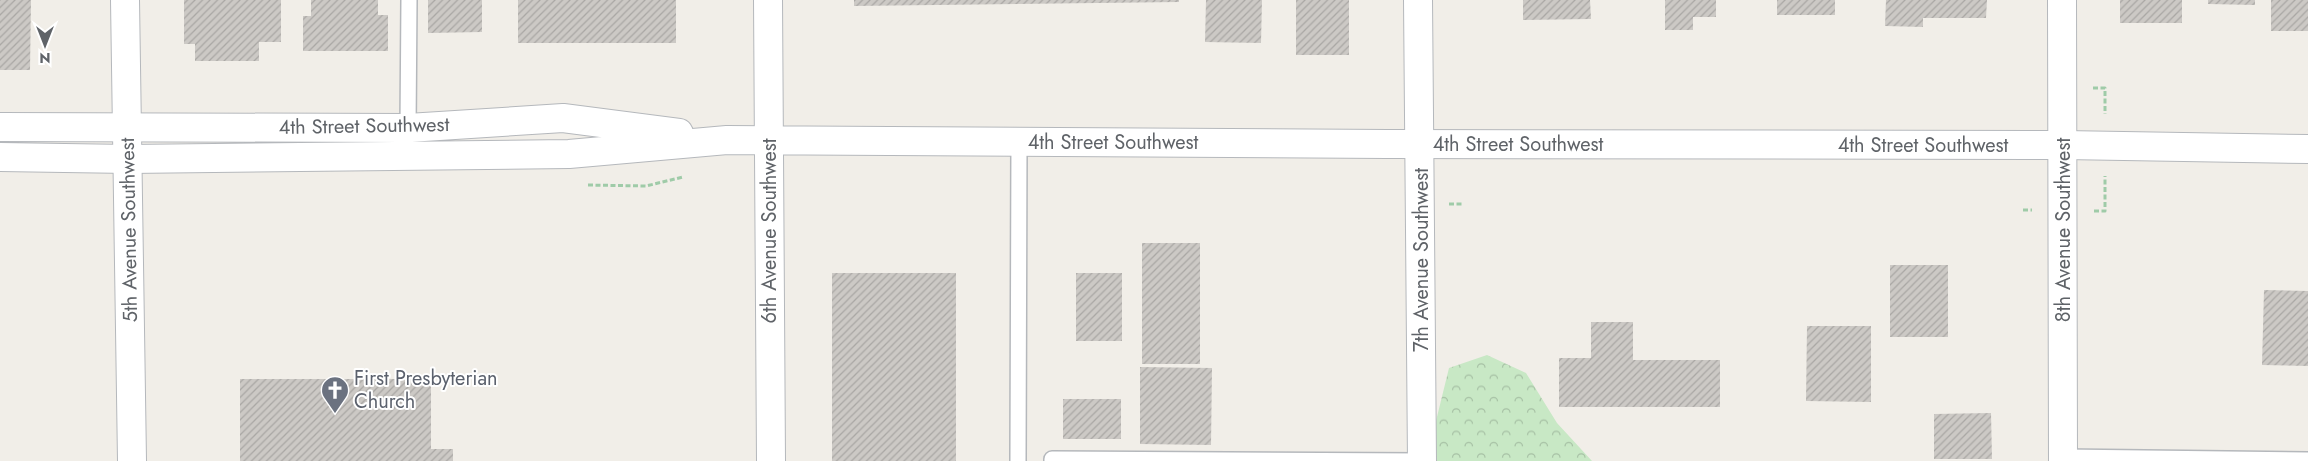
<svg xmlns="http://www.w3.org/2000/svg" width="2308" height="461" viewBox="0 0 2308 461" font-family="Jost,sans-serif">
<defs>
<pattern id="forest-crowns" width="20" height="18" patternUnits="userSpaceOnUse" patternTransform="scale(1.25)"><rect width="20" height="18" fill="#c8e8c5"/><path d="M2 6a3 3 0 1 1 6 0M12 15a3 3 0 1 1 6 0" fill="none" stroke="#a6c0a4"/></pattern>
<pattern id="building-hatch" width="6" height="6" patternUnits="userSpaceOnUse" patternTransform="scale(1.25)"><rect width="6" height="6" fill="#ccc9c5"/><path d="M-1 1l2-2M0 6l6-6M5 7l2-2" fill="none" stroke="#a9a7a4"/></pattern>
</defs>
<rect width="100%" height="100%" fill="#f1eee8"/>
<path fill="url(#forest-crowns)" d="M1487,355L1526,373L1557,423L1592,461H1435V425L1449,368Z"/>
<path fill="url(#building-hatch)" d="M0,0H31L30,70H0Z
M184,0H281V42H259V61H195V44H184Z
M311,0H378V15H388V51H303V16H311Z
M428,0H482V32L428,33Z
M518,0H676V43H518Z
M854,0H1179V2L854,6Z
M1206,0H1262L1261,43L1205,42Z
M1296,0H1349V55H1296Z
M1523,0H1590L1591,19L1523,20Z
M1665,0H1716V17H1693V30H1665Z
M1777,0H1835V15H1777Z
M1886,0H1987L1986,18H1923V27L1885,26Z
M2120,0H2182V23H2120Z
M2208,0H2255V5L2208,4Z
M2271,0H2308V31H2271Z
M1142,243H1200V364H1142Z
M1890,265H1948V337H1890Z
M832,273H956V461H832Z
M1076,273H1122V341H1076Z
M2264,290L2308,291V366L2262,365Z
M1591,322H1633V360H1720V407H1559V358H1591Z
M1807,326H1871V402L1806,401Z
M1140,367L1212,368L1211,445L1140,444Z
M240,379H431V449H453V461H240Z
M1063,399H1121V439H1063Z
M1991,413L1992,459H1934V414Z"/>
<g fill="none" stroke-linecap="round" stroke-linejoin="round">
<g stroke="#b5b8bc" stroke-width="18">
<path id="service" d="M408,128L409,0
M2063,457L2308,460
M1018,461L1019,141
M1052,461V459L1422,461"/>
</g>
<g stroke="#b5b8bc" stroke-width="30">
<path id="minor" d="M125,0L132,461
M1418,0L1422,461
M2062,0L2063,461"/>
</g>
<g stroke="#b5b8bc" stroke-width="30">
<path id="tertiary" d="M768,0L771,461
M0,127L408,128L563,118L679,133
M0,157L129,159L569,154L727,140L1388,144L2064,145L2308,149"/>
</g>
<path stroke="#9fcba8" stroke-width="3" stroke-dasharray="5 2.5" stroke-linecap="butt" d="M2093,88H2105V114
M588,185L646,186L683,177
M1449,204H1464
M2023,210H2032
M2094,211H2105V176"/>
<use href="#service" stroke="#fff" stroke-width="15"/>
<use href="#minor" stroke="#fff" stroke-width="28"/>
<use href="#tertiary" stroke="#fff" stroke-width="28"/>
</g>
<defs>
<g id="church-pin" transform="scale(1.4375)"><path d="M0 17L-7.5 6A9.5 9.5 0 1 1 7.5 6Z" fill="#6b7280" stroke="#fff"/><path d="M-1.2-6h2.4v3.5h3.3v2.4h-3.3V6h-2.4V-.1h-3.3v-2.4h3.3Z" fill="#fff"/></g>
</defs>
<g fill-rule="evenodd">
<use href="#church-pin" x="335" y="390"/>
</g>
<g text-anchor="middle" dominant-baseline="central" stroke-width="4" stroke-linejoin="round" paint-order="stroke">
<g font-size="20" fill="#5f6368" stroke="#fff">
<text transform="translate(364 126) rotate(-1)">4th Street Southwest</text>
<text x="1113" y="142">4th Street Southwest</text>
<text x="1518" y="144">4th Street Southwest</text>
<text x="1923" y="145">4th Street Southwest</text>
<text transform="translate(129 230) rotate(-91)">5th Avenue Southwest</text>
<text transform="translate(2063 230) rotate(-90)">8th Avenue Southwest</text>
<text transform="translate(769 231) rotate(-90)">6th Avenue Southwest</text>
<text transform="translate(1421 260) rotate(-90)">7th Avenue Southwest</text>
</g>
<g font-size="20" fill="#5b616d" stroke="#fff" text-anchor="start">
<text x="354" y="378">First Presbyterian<tspan x="354" dy="23">Church</tspan></text>
</g>
</g>
<g transform="translate(45 45) rotate(180)" stroke="#ffffff" stroke-width="4" paint-order="stroke">
<path d="M0-4L9 19L0 12L-9 19Z" fill="#5f6368"/>
<text y="-8" font-size="14" font-weight="bold" text-anchor="middle" fill="#5f6368">N</text>
</g>
</svg>
